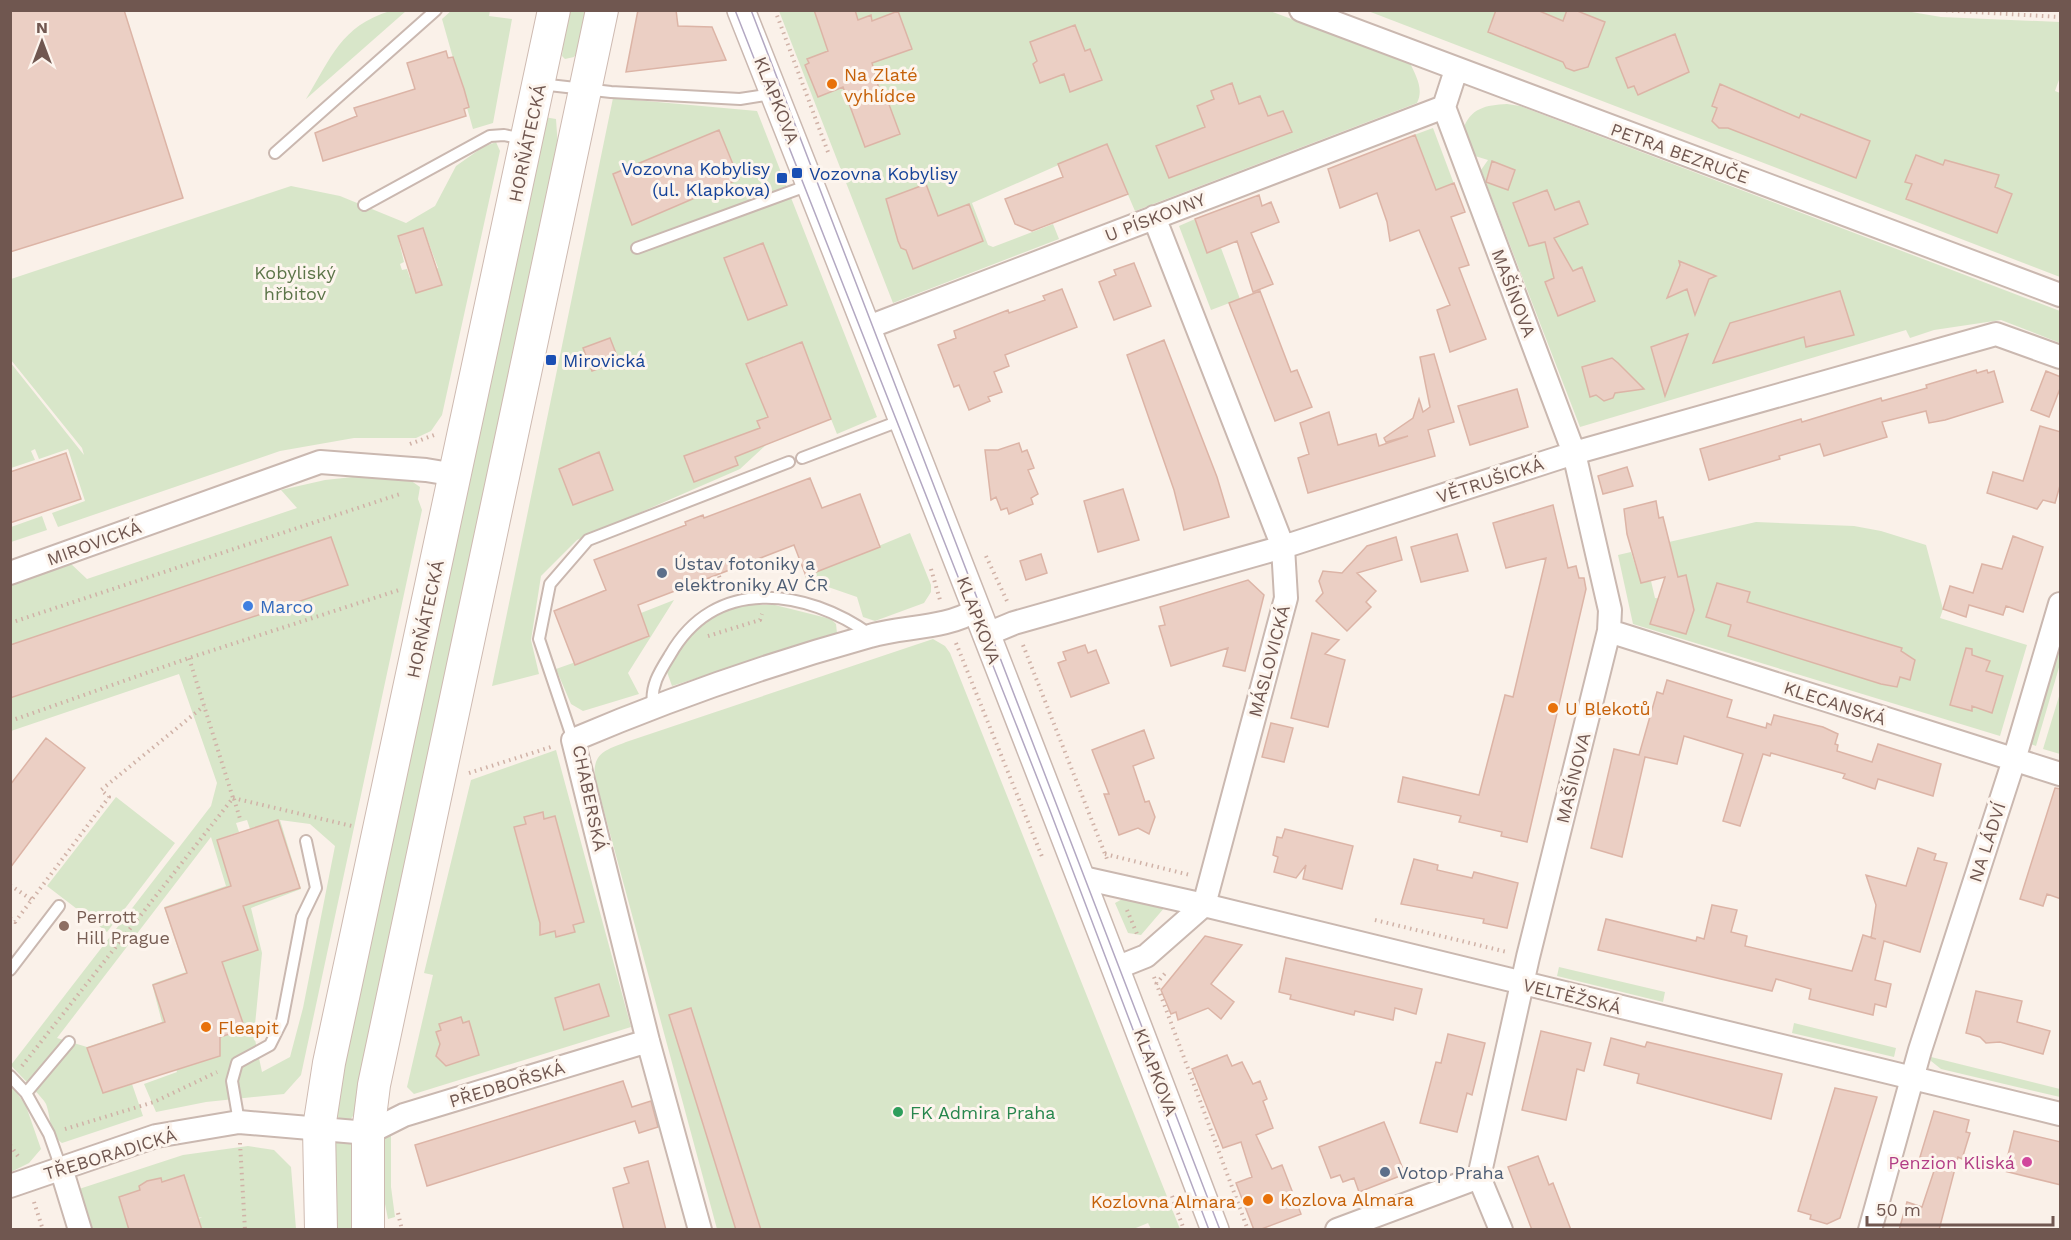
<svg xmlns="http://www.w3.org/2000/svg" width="2071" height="1240" viewBox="0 0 2071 1240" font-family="'Work Sans',sans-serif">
<rect width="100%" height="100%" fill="#faf1e9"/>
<path fill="#d8e6c9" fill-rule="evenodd" d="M452,10L490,11L489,16L512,19L493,123L473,129L442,19Z
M1900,10L1941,17L2060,22V77L2055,91L2060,93V277L1368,11Z
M390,11H406L306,99C331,58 341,26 390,11Z
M567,11H589L581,45L574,57L565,59L562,56Z
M779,11H1270L1410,63C1416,76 1424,89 1417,103L1135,211L1106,144L972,203L988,245L993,247L1053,224L1059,239L893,303Z
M613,98L757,111L877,417L837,434L831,419L767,444L740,469L577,540L541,576L531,640L539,674L492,686Z
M1507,104L1520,106L2060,311V343L2001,320L1934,330L1910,338L1906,330L1580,427L1481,170L1488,160L1475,156L1463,130C1470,108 1486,105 1507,104Z
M544,117L556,119L558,148L356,1112L350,1120H341L334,1113Z
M1433,128L1454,184L1425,195L1412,165L1424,159L1414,135Z
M496,142L500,151L442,415L431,431L416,438H354L280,451L58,527L52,513L85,501L68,449L39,459L35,449L31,451L35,460L11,468L10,362L84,455L82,448L11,360V279L291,186L340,196L406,223L435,206L456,166L483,147ZM423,228L438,268L410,278L407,269L402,270L400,264L404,262L398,237Z
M1195,219L1207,252L1221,248L1240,299L1211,310L1179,226Z
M362,476L410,480L420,487L418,499L422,510L301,1075L284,1094L206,1102L156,1112L144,1084L177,1072L160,1024L87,1048L103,1093L132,1084L143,1116L62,1143C49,1134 51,1117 46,1104C43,1097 16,1072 11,1065L211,806L217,783L179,674L11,731V698L347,585L331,537L11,645V581L69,562L87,579L297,508L281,490L325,480ZM247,820L250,829L277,820L300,887L243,906L258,950L222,962L244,1029L199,1044L219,1048L220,1054L196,1064L191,1053L168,1030L153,985L187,973L166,908L231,886L217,840L239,832L236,823ZM280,820L310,824L335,846L303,1008L290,1057L262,1072L254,1035L262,953L251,908L301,889ZM211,837L226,886L164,907L186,972L152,984L162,1022L87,1047L57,1038Z
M42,516L47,530L11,542V527Z
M1756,522L1854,526L1881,531L1926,545L1943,609L1940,618L2027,645L2000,736L1633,624L1618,555L1631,552L1641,583L1651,581L1655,598L1673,600L1691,596L1686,575L1675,578L1669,542Z
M910,533L931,585V592L924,603L875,621L863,617L857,597L805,579L806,576Z
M674,600L628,673L639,694L583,711L571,704L556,669L649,636L641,613Z
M750,605H775L831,619L836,624L837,633L672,686L667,672C687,632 704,612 750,605Z
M933,639L945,646L950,653L1180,1229H1151L1148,1223L1131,1230L717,1229L595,778C592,753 606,750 626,742Z
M2054,651L2060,653V664L2036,746L2026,742Z
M2060,693V754L2043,749Z
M556,750L631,1027L414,1094L407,1087L433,975L424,973L471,780Z
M116,797L175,843L107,932L47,886Z
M1126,897L1165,907L1141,935L1128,933L1115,903Z
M1559,967L1665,992L1663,1002L1557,976Z
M1794,1023L1896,1048L1894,1057L1792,1033Z
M1931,1057L2060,1089V1097L1941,1069L1931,1061Z
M10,1083L26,1106L41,1149L29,1163L11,1172Z
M391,1128V1187L395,1217L388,1219L383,1194V1137Z
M336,1140L349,1141L353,1147L357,1229H335L330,1151Z
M248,1146L274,1150L291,1167L296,1229H202L198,1219L202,1217L198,1218L161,1179L139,1186L140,1190L119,1197L129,1229H87L76,1190L183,1155Z"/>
<path fill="#ebcfc4" stroke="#dcb4a6" stroke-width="1.5" d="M10,10H124L183,198L10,252Z
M638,10H676L678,26L712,27L726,60L626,72Z
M814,10H855L858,20L871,15L872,21L898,11L912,49L872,63L882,100L887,99L900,134L865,147L843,87L818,97L805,65L809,63L807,59L828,51Z
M1496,10H1537L1563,21L1567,10H1575L1605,22L1588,67L1574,71L1566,68L1563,62L1488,32Z
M1075,25L1085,51L1090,49L1102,80L1070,92L1064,74L1040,83L1033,64L1037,61L1030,42Z
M1675,34L1689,72L1638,95L1634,86L1628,88L1616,58Z
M446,51L448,58L453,57L464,89L469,107L464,109L466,116L323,161L315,133L357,116L354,108L415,89L407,63Z
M1232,83L1239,104L1260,96L1268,116L1283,111L1292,132L1169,178L1156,146L1205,127L1197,106L1214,99L1211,91Z
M1720,84L1799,118L1801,114L1870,141L1856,178L1728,128H1719L1712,121L1717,108L1712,106Z
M719,130L739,179L632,225L613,174Z
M1415,135L1436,190L1454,183L1465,212L1451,217L1469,265L1459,268L1486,339L1450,352L1437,310L1450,305L1419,230L1390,241L1387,222L1377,193L1340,208L1328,169Z
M1107,144L1128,194L1032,231L1015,224L1005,199L1063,177L1058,164Z
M1916,155L1943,165L1945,160L1999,175L1995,187L2012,194L1997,233L1906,199L1912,184L1905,182Z
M1492,161L1515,170L1508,190L1486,182Z
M926,184L938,216L969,204L983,241L913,269L906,250L901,248L898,241L886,199Z
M1547,190L1555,210L1579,201L1588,224L1554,238L1573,271L1582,267L1595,301L1558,316L1545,282L1554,278L1545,242L1529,246L1513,203Z
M1259,195L1262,206L1271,202L1279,222L1251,233L1273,284L1253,292L1237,241L1207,253L1195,219Z
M423,228L442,285L416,293L398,236Z
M763,243L787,305L748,320L724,258Z
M1679,261L1716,276L1709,279L1695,315L1687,289L1667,298L1680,265Z
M1134,263L1151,306L1114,320L1099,282L1116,275L1114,270Z
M1062,289L1077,327L1005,355L1009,366L994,372L1002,392L988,397L990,401L969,410L959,385L954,387L938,345L956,338L954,331L1008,310L1009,313L1045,300L1043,296Z
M1260,291L1291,372L1297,370L1312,407L1275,421L1229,303Z
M1840,291L1854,335L1806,347L1804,337L1713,363L1730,323Z
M1688,334L1665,396L1651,347Z
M610,338L619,361L592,371L583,348Z
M1164,340L1217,477L1229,517L1184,530L1174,490L1127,355Z
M802,342L831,419L735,457L738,465L694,482L684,456L760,428L757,421L768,417L746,364Z
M1434,354L1454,422L1428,430L1435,456L1308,493L1298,458L1309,454L1300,423L1329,412L1338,445L1376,434L1379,446L1408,436L1386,442L1384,438L1413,418L1419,399L1423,412L1430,407L1420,357Z
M1612,358L1618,363L1644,389L1615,393L1613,398L1604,401L1596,395L1590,397L1582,367Z
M1976,370L1977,373L1987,370L1988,373L1994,371L2003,402L1945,420L1929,423L1926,411L1882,422L1887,437L1824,456L1820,444L1779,456L1780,459L1709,480L1700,449L1801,419L1802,422L1881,398L1882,401L1927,388L1926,385Z
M2046,371L2061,377V386L2049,417L2031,410Z
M1517,389L1528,427L1470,445L1458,406Z
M2040,426L2061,432V482L2055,503L2043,500L2037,509L1987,493L1993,472L2023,481Z
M1019,443L1022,452L1027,450L1034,468L1028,470L1038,494L1031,498L1033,504L1009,514L1007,508L1001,510L996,497L991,500L985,450H998Z
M599,452L613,490L573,505L559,469Z
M66,453L81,499L10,523V472Z
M1627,467L1633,486L1603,494L1598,476Z
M810,478L822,508L860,494L880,547L806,576L794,545L701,581L638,605L649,636L575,665L554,611L606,590L594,560L686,525L685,522L703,515L704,518Z
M1123,489L1139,540L1098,552L1084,501Z
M1656,501L1659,518L1663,517L1678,577L1686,575L1694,610L1686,634L1650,624L1665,577L1641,583L1627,534L1624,509Z
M1553,505L1568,568L1576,566L1579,578H1584L1586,589L1527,842L1501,836L1502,832L1459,822L1461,816L1398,802L1403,777L1479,795L1505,695L1513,697L1546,558L1506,568L1493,523Z
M1457,534L1468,571L1421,582L1411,547Z
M2013,536L2043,547L2023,612L2006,606L2003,615L1969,605L1966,617L1943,609L1950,586L1973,593L1982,564L2002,569Z
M331,537L348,585L10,698V645Z
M1396,537L1402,560L1357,573L1376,591L1366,602L1371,607L1347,631L1316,601L1323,593L1319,581L1323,571L1342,573L1367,546Z
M1041,554L1047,573L1026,580L1020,561Z
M1248,580L1264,595L1245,671L1223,666L1228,648L1171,666L1159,626L1165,625L1160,607Z
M1717,583L1750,592L1747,602L1902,648L1901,651L1915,660L1910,680L1900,677L1897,687L1881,684L1728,636L1731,625L1706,617Z
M1312,633L1339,640L1325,654L1345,660L1328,727L1291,718Z
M1085,645L1088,653L1096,650L1109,683L1071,697L1058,663L1066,660L1063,652Z
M1966,648L1972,649V655L1990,661L1986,671L2003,676L1992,713L1972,706V711L1950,705Z
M1667,680L1732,700L1727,717L1766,728L1767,723L1771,725L1774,715L1823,727L1838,734L1835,744L1838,745L1837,751L1872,762L1878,744L1941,764L1933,796L1878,779L1875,789L1843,778L1845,774L1771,753L1770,756L1763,754L1740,826L1723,821L1743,754L1684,736L1677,764L1645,757L1622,857L1591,848L1614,749L1639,755L1657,692L1663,694Z
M1271,723L1293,728L1284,762L1262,757Z
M1144,730L1154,758L1133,766L1145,802L1149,801L1155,817L1149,834L1138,828L1119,835L1104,794H1109L1092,750Z
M46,738L85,768L10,868V785Z
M2055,788L2061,789V899L2047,894L2043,906L2020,899Z
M543,812L544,819L555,816L584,922L573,925L575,932L556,937L555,931L540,935V923L514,827L526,824L524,817Z
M278,820L300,888L243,906L258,950L222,962L245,1029L220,1037V1056L103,1093L87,1048L165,1022L153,985L187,973L165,908L231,886L217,840Z
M1285,829L1353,846L1342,889L1303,879L1306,865L1296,878L1274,872L1278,857L1273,855L1277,837L1282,838Z
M1918,848L1936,854L1934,860L1947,863L1920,952L1884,941L1875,980L1891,984L1886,1007L1875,1004L1873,1015L1809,999L1811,989L1776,979L1772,991L1598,950L1606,919L1696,941L1697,937L1704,939L1712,905L1737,910L1731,932L1747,936L1745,946L1852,971L1863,935L1876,939L1871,938L1876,905L1866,875L1906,886Z
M1414,859L1438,865L1437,870L1472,878L1474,872L1518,883L1507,928L1483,923L1484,919L1401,904Z
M1205,936L1242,945L1211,984L1234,1002L1221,1019L1208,1008L1178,1020L1176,1012L1171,1014L1161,990Z
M1286,958L1422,989L1416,1014L1395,1008L1393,1020L1355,1011L1354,1015L1290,999L1291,995L1279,992Z
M599,984L609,1016L564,1030L555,998Z
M1976,991L2022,1001L2017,1022L2050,1031L2043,1054L2000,1042L1986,1043L1980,1037L1966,1033Z
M691,1008L761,1230H736L669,1015Z
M461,1017L463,1023L469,1021L479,1055L446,1066L436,1056L440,1044L436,1032L441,1030L439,1024Z
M1541,1031L1591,1043L1584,1071L1577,1069L1566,1120L1522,1110Z
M1448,1034L1485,1043L1472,1095L1467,1093L1457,1132L1420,1123L1436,1062L1441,1063Z
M1611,1038L1645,1047L1647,1042L1782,1074L1771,1119L1637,1083L1639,1074L1604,1065Z
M1227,1055L1232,1066L1242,1062L1253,1084L1260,1081L1267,1099L1263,1101L1273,1128L1256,1135L1272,1169L1282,1165L1301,1214L1259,1230H1254L1236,1183L1252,1177L1241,1142L1223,1148L1192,1069Z
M623,1081L632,1107L651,1101L658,1127L639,1133L635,1121L427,1186L415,1145Z
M1835,1088L1877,1097L1840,1218L1827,1224L1810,1219L1811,1215L1798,1211Z
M1934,1111L1969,1120L1966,1132L1970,1133L1962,1159L1958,1157L1939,1230H1899L1907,1202L1922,1207L1937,1162L1920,1157Z
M1384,1122L1405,1174L1359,1192L1354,1178L1343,1182L1340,1175L1331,1178L1319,1147Z
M2014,1131L2061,1142V1185L2004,1171Z
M1538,1156L1549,1185L1553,1183L1571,1230H1532L1508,1167Z
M648,1161L666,1230H624L613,1188L629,1183L624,1168Z
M184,1175L202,1230H129L119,1197L140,1190L139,1186L147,1181L161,1178L162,1182Z"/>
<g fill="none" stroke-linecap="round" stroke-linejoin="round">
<g stroke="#cab8b0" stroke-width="14">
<path id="service" d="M540,84L611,92L740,99L772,94
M275,153L436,10
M364,205L490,136L504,135L523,139
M637,248L809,185
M802,458L902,420
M653,706C650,686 660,671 670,655C715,576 805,588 871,635
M573,740L539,639L550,584L588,540L789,462
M10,970L59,906
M10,1076L26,1093
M239,1122L232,1081L237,1063L270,1045L282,1021L302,917L316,888L306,841
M61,1168L49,1134L26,1093L69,1042"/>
</g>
<g stroke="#cab8b0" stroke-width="26">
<path id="minor" d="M1301,10L2060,295
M1456,70L1444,107L1574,453L1610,610L1609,631L1528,957L1479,1177
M866,328L1444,107
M10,573L320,462L426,470L456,475
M1609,631L2060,774
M985,635L1014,623L1283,547L1574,453L1996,334L2060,357
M1083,878L1204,905L2060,1114
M1116,968L1146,956L1204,905L1286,598L1283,547L1154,217
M61,1168L80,1230
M1479,1177L1501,1230
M10,1186L156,1136L239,1122L368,1133L404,1115L648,1041
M700,1230L648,1041L573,740C669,699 769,664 870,636C903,626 946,629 976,610
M1337,1230L1479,1177
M1870,1230L1920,1050L2014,760L2060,604"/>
</g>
<g stroke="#cab8b0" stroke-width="30">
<path id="tertiary" d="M741,10C902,416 1061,822 1215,1230"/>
</g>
<g stroke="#cebab1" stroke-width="34">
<path id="secondary" d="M321,1230L319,1128L329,1063L554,10
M368,1230V1133L374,1085L602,10"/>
</g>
<path stroke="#d0b2a7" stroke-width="4" stroke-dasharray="1.5 4.5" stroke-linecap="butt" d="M775,10L828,152
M1940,10L2060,17
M410,444L434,435
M986,556L1007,601
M931,569L940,600
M719,576L723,588
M10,623L403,493
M708,636L760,620L762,614
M956,643L1043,859
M1023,645L1107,859
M10,721L189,658L402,589
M469,773L551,747
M233,798L352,826
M234,799L241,822
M1105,854L1190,875
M10,885L32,900
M1127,910L1137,934
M10,918L15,922L109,797L101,790L204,706
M1375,920L1507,952
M1154,977L1248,1230
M1156,984L1167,971
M22,1066L233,798L189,658
M65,1129L154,1102L217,1072
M240,1143L245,1230
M10,1145L20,1159
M1172,1196L1184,1230
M34,1202L43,1230
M398,1213L402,1230"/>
<use href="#service" stroke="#fff" stroke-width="10"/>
<use href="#minor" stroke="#fff" stroke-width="22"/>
<use href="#tertiary" stroke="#fff" stroke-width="27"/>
<use href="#secondary" stroke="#fff" stroke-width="32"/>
<path stroke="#b3a8c2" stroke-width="1.5" d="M735,10L1049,808L1209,1230
M751,10L1220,1230"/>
</g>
<g fill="#e8710a" stroke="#fdf5ee" stroke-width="2">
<circle cx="832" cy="84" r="6"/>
<circle cx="1553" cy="708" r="6"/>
<circle cx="206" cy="1027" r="6"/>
<circle cx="1268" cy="1199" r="6"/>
<circle cx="1248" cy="1201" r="6"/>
</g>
<g fill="#1a4fb4" stroke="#fdf5ee" stroke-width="2">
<rect x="791" y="167" width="12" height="12" rx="3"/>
<rect x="776" y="172" width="12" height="12" rx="3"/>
<rect x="545" y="354" width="12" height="12" rx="3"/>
</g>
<g fill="#5c6f8a" stroke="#fdf5ee" stroke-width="2">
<circle cx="662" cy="573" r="6"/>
<circle cx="1385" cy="1172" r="6"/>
</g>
<circle fill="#3f7fe0" stroke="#fdf5ee" stroke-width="2" cx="248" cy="606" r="6"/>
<circle fill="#8d6e63" stroke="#fdf5ee" stroke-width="2" cx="64" cy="926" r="6"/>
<circle fill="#2e9e5b" stroke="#fdf5ee" stroke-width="2" cx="898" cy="1112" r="6"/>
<circle fill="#d1479c" stroke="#fdf5ee" stroke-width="2" cx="2027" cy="1162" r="6"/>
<g text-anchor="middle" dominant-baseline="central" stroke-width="6" stroke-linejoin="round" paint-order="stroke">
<g font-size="18" fill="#c56008" stroke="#fdf5ee" text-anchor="start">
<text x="844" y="74">Na Zlaté<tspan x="844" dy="21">vyhlídce</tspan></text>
<text x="1565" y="708">U Blekotů</text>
<text x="218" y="1027">Fleapit</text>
<text x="1280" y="1199">Kozlova Almara</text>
<text x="1236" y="1201" text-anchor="end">Kozlovna Almara</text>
</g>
<g font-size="18" fill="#705750" stroke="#fdf5ee">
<text transform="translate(777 100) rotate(68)">KLAPKOVA</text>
<text transform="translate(527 143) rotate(-78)">HORŇÁTECKÁ</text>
<text transform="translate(1680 153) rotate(20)">PETRA BEZRUČE</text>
<text transform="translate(1155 217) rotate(-21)">U PÍSKOVNY</text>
<text transform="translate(1514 293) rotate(69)">MAŠÍNOVA</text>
<text transform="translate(1490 480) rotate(-18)">VĚTRUŠICKÁ</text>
<text transform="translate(94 543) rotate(-20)">MIROVICKÁ</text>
<text transform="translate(425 619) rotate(-78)">HORŇÁTECKÁ</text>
<text transform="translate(979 620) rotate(69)">KLAPKOVA</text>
<text transform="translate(1269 661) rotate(-75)">MÁSLOVICKÁ</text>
<text transform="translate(1835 703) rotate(18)">KLECANSKÁ</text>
<text transform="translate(1573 778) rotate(-76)">MAŠÍNOVA</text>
<text transform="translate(590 798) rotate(78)">CHABERSKÁ</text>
<text transform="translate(1987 842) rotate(-72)">NA LÁDVÍ</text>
<text transform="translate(1572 996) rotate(14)">VELTĚŽSKÁ</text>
<text transform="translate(1156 1072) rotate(69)">KLAPKOVA</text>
<text transform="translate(507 1084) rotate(-17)">PŘEDBOŘSKÁ</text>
<text transform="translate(110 1154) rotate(-17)">TŘEBORADICKÁ</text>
</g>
<g font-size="18" fill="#164399" stroke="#fdf5ee" text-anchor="start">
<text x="770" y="168" text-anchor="end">Vozovna Kobylisy<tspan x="770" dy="21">(ul. Klapkova)</tspan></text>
<text x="809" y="173">Vozovna Kobylisy</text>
<text x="563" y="360">Mirovická</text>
</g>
<g font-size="18" fill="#5c7549" stroke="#fdf5ee">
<text x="295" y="272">Kobyliský<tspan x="295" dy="21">hřbitov</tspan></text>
</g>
<g font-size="18" fill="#4e5e75" stroke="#fdf5ee" text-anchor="start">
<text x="674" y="563">Ústav fotoniky a<tspan x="674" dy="21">elektroniky AV ČR</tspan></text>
<text x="1397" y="1172">Votop Praha</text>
</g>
<g font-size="18" fill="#366cbe" stroke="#fdf5ee" text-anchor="start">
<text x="260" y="606">Marco</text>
</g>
<g font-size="18" fill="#785e54" stroke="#fdf5ee" text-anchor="start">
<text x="76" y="916">Perrott<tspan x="76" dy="21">Hill Prague</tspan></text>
</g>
<g font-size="18" fill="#27864d" stroke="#fdf5ee" text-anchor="start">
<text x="910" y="1112">FK Admira Praha</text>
</g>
<g font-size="18" fill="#b23c85" stroke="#fdf5ee" text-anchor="end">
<text x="2015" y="1162">Penzion Kliská</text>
</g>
</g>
<rect width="2071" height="1240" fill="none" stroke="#705750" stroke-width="24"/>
<g transform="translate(42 42)" stroke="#fdf5ee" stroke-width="4.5" paint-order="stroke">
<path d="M0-4.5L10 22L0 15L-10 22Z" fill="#705750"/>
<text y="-9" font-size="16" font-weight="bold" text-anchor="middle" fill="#705750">N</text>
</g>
<path d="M1867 1216v9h186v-9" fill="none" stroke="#705750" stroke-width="3"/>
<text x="1876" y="1216" font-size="18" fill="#705750" stroke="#fdf5ee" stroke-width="4.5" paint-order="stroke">50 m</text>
</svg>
